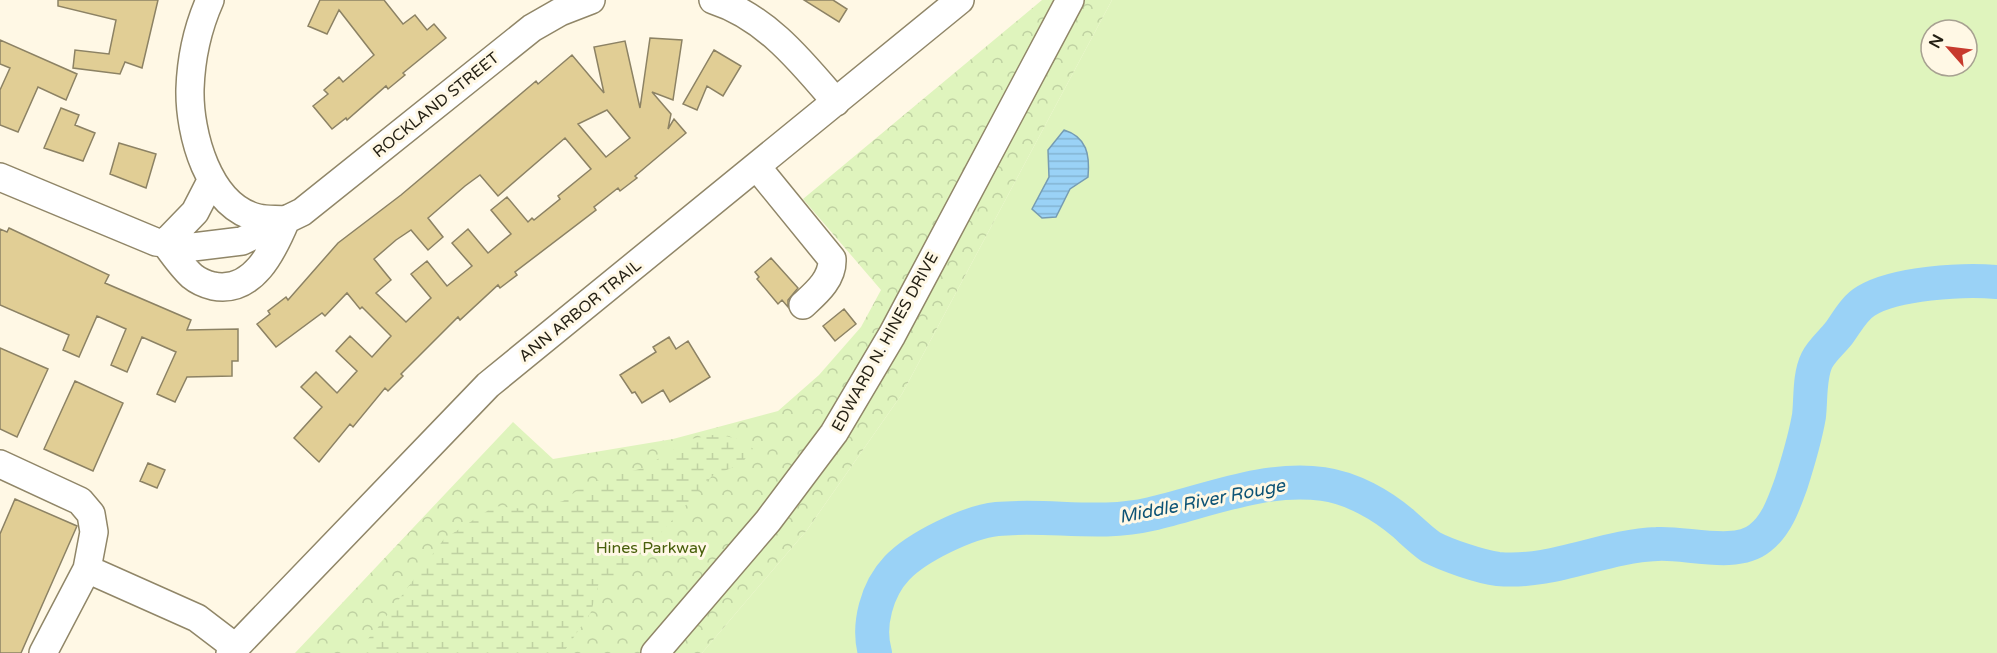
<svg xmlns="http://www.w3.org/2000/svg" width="1997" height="653" viewBox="0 0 1997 653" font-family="'Varela Round',sans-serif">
<defs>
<pattern id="forest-crowns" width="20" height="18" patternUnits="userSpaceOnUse" patternTransform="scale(1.5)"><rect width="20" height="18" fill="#dff4bd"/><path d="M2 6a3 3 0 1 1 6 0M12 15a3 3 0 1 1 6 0" fill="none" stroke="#bfd1a2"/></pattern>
<pattern id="wetland-marsh" width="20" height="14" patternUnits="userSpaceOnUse" patternTransform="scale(1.5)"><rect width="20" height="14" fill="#dff4bd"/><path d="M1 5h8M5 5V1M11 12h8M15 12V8" fill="none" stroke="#bfd1a2"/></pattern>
<pattern id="water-rules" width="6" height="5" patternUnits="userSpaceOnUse" patternTransform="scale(1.5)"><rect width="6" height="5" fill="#9ad2f6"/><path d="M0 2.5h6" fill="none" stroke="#84b4d2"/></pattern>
</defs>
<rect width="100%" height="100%" fill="#fff8e5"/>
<path fill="#dff4bd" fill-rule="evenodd" d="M1112,0H1997V653H702L807,530L902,394ZM1931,30H1967V66H1931Z"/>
<path fill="url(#forest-crowns)" d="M1042,0H1112L902,394L807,530L702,653H295L513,422L553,459L673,439L778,411L819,375L861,327L881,290L803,199Z"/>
<path fill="url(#wetland-marsh)" d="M718,434L745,441L753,449L741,464L712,476L621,577L600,579L591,612L563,653H355L376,630L444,539L495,506L533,510L563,501L586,484L643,468L691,439Z"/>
<path fill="url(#water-rules)" stroke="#769cb2" stroke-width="1.5" d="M1064,130C1087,137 1090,155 1088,177L1070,189L1056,217L1042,218L1032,209L1049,177L1048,150Z"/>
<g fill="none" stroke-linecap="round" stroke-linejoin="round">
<path stroke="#9ad2f6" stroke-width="34" d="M875,653C867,625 877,589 897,568C917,547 968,522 997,519C1048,514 1101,526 1151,514C1207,501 1265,476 1323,484C1352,488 1382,505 1404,524C1413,532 1421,540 1431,547C1446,555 1481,567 1498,569C1553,574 1603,546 1657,544C1686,542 1736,558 1760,538C1777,525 1784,503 1791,484C1798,462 1805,439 1809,416C1811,399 1809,376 1817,360C1822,350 1832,342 1839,333C1847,322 1854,308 1866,301C1895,283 1963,279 1997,282"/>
</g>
<path fill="#e1ce95" stroke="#8c8264" stroke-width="1.5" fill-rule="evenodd" d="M58,0H158L142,68L125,62L120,74L73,68L75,50L109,54L116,20L58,6Z
M320,0H384L403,24L415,15L427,30L434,24L446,38L403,73L405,75L388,89L386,86L347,120L346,118L332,129L313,106L328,94L324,90L339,77L343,82L374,55L339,10L327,34L308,26Z
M804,0H833L847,9L839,22Z
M650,38L682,40L673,100L652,92L671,114L668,129L674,119L686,133L635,176L637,178L620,191L618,188L594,207L596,210L515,272L517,275L500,288L498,285L460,320L458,317L401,374L403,376L388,391L385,388L353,427L350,424L319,462L294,438L322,407L301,387L316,372L337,393L357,371L336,351L350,336L372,357L391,336L362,307L360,309L347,293L325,316L322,313L276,347L257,324L270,314L268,311L286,297L288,300L338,243L401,195L536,81L538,84L572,55L604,93L594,47L625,41L640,108ZM607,110L630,138L606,157L578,124ZM565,138L591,169L558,196L560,199L534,220L532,218L528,222L507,197L491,210L511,234L488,253L468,229L452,243L472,266L447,286L427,261L411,274L431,298L406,322L376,293L391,280L374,259L396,240L411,230L428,250L443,237L428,218L465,186L480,175L498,196Z
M0,40L77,74L66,100L38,87L18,132L0,125V90L10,68L0,64Z
M714,50L741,66L723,96L707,86L697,110L683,104Z
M61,108L79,115L75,125L95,133L83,161L44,148Z
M119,143L156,154L146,188L110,174Z
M9,228L109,275L105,283L191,320L187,330L238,329V361H232V376L187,377L175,402L157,394L176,352L142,337L127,372L111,365L126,329L97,316L79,357L63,350L69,335L0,305V229L7,232Z
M771,258L798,288L788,300V307L782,300L778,304L757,279L759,277L755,272Z
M844,309L856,324L835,341L823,326Z
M669,337L676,349L688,341L710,377L670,402L663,390L642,403L635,392L632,393L620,375L656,352L653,347Z
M0,348L48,369L17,437L0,429Z
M75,381L123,403L93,471L44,449Z
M148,463L165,470L157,488L140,481Z
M15,499L77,526L21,653H0V534Z"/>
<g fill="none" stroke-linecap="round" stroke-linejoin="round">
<g stroke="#908668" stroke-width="30">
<path id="minor" d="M210,0C198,27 191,59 190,89C189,133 208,206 258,218C267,220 277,219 286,220C273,251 253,294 213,286C205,284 198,281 192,276C182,267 173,254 165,243L195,212L211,181
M713,0C766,17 801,61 836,102
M757,167L832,259C833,279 816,293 803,305
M0,177L156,242L193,247L242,241L302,212L532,28L560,12L591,0
M0,464L80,501L91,514L94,532L87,569L197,618L235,647
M43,653L87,569
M230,653L488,385L960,0
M655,653L768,521L834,433L892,335L1070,0"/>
</g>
<use href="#minor" stroke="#fff" stroke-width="27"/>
</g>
<g text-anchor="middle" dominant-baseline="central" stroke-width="6" stroke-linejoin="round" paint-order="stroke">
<g font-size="16" fill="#231f13" stroke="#fff8e5">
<text transform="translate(436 105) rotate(-39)">ROCKLAND STREET</text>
<text transform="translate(580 311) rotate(-39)">ANN ARBOR TRAIL</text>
<text transform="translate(885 342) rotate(-61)">EDWARD N. HINES DRIVE</text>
</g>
<g font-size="16" fill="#485f0b" stroke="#fff8e5">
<text x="651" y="548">Hines Parkway</text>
</g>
<g font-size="18" font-style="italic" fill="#0d5375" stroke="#fff8e5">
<text transform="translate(1202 501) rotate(-11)">Middle River Rouge</text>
</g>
</g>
<g transform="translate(1949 48) rotate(298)"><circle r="28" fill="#fff8e5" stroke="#a7a191" stroke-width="1.5"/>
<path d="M0-4.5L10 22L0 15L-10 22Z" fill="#c73a2d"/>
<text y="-9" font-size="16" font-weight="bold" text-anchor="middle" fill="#231f13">N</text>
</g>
</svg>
